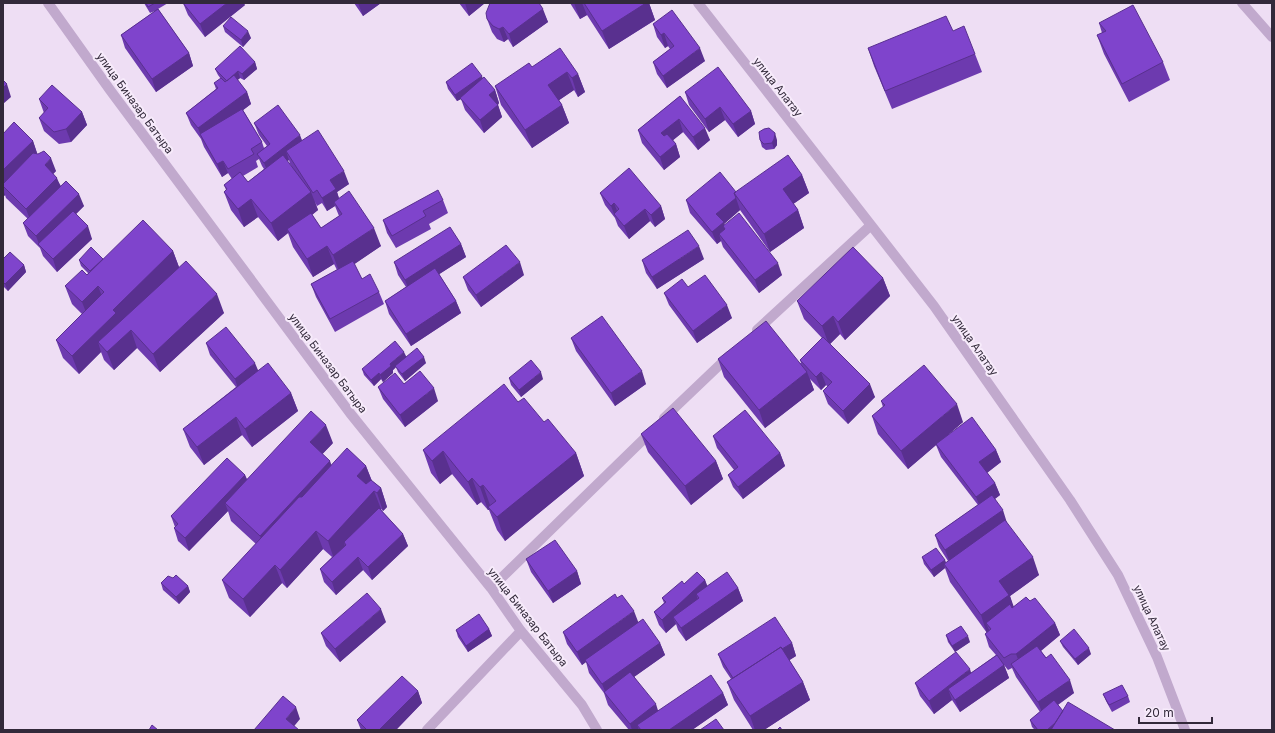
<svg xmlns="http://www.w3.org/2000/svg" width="1275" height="733" viewBox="0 0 1275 733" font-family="Inter,sans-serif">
<rect width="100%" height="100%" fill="#eedef4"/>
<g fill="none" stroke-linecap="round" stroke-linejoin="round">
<path stroke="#c1a9cd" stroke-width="10" d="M1242,3L1272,37"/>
<path stroke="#c1a9cd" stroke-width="10" d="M48,3L110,90L350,413L491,588L521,631L582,705L597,730
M698,3L934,306L1070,500L1118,575L1157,657L1185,730
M757,330L870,226
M664,418L729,356
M491,588L652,431
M427,730L521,631"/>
</g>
<path fill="#6d3aaf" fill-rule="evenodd" d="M144,3H168L158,9L189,53L193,66L156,92L125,48L121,35L155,11L150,13Z
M183,3L245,5L205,37L188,15Z
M354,3H381L363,16Z
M459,3H485L469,16Z
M488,3H539L548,22L513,47L508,39L504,42L497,39L492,32L487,19L490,5Z
M570,3H649L655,20L609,49L587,15L580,19Z
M1099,23L1163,62L1170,80L1129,102L1104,54L1097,35L1102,33Z
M653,24L705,61L667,88L657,74L653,62L670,49L668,46L665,48L657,37Z
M223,26L251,38L243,47L225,32Z
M868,48L975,54L982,72L892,109L874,66Z
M255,62L257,69L244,80L240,78L237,80L247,92L251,104L243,110L262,142L264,148L267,146L259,135L254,123L302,140L349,184L337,192L339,198L381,246L354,264L362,279L379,292L384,304L335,332L316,297L311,284L337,270L334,264L313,277L293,247L288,233L278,241L258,217L244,227L231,210L224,192L226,190L224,185L232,179L228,173L222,177L204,147L201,139L191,125L186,113L216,89L214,83L221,79L218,75L215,69ZM259,159L262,166L264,169L248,182L243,176L258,167L256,161ZM289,160L290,164L294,170L287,161ZM315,202L317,206L322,203L327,211L335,206L339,216L321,228L312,215L318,210Z
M532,67L578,74L585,92L578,97L574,90L559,100L562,105L569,123L532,148L501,105L495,86Z
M483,78L495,90L499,103L498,105L502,117L484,133L465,110L461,99L457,101L448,89L446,82Z
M685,92L751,111L755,124L738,137L725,120L709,132L689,105Z
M680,96L710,140L698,150L683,132L673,140L676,144L680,157L664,170L642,143L638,130Z
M39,99L82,112L87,125L71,142L59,144L44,131L39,118L44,113Z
M3,134L33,141L37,153V154L56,171L53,174L61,186L84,206L76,214L92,239L57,272L43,256L40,248L28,236L23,223L28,219L6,198L5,195L3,197Z
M760,140H777V145L774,149L766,150L762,147Z
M802,175L809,193L793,204L798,210L804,228L770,252L740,210L724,224L725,225L782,275L759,293L723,247L721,241L717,244L690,213L686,200L736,192Z
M600,193L661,206L665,219L655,227L650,221L629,239L618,226L615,218L605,205Z
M443,200L448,213L429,224L431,229L396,248L387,233L383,220Z
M461,244L466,257L439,274L456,301L461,313L411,346L389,314L385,301L406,287L398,275L394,262Z
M173,251L179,267L224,313L160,372L137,348L114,370L104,360L101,352L79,374L63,358L56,340L82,314L72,304L65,286L87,275L88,273L81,266L79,260L103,259Z
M3,259L24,265L26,272L8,291L3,286Z
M704,259L657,289L646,273L642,260Z
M524,275L481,307L468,290L463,277Z
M883,278L890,296L845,340L840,334L830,344L875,397L848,424L828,404L823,391L828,387L826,385L821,390L810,379L814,390L765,428L724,377L718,359L801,363L800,360L822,338L804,319L797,301Z
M688,287L732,318L697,343L669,305L664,293Z
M571,338L646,384L615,406L576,351Z
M206,343L258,370L291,393L298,411L252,447L242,435L204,465L190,447L183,429L236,387L210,355Z
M406,357L426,363L405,381L398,372L396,367L393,370V373L383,382L381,379L374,386L364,375L362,369Z
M509,378L543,379L521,397L511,385Z
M404,384L438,401L405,427L383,399L378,387Z
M881,401L963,422L949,434L996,450L1001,462L987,473L995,483L1000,495L995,499L1007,523L1039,575L1010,596L1013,607L1030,601L1055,623L1060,635L1041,651L1074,693L1058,705L1063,711L1115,730H1035L1032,727L1030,720L1040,712L1016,677L1012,668L1008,670L1004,665L1009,678L960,712L952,700L934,714L920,696L915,683L971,673L996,655L989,647L985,634L987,633L950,582L945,568L934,577L924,564L922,557L945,560L946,563L948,561L939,547L935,535L978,505L941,457L936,445L908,469L878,434L872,416L883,407Z
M518,402L544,422L576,453L584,476L505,541L497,530L489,510H488L481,502L477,505L452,474L440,484L431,473L423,450Z
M641,434L716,461L723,479L691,505L648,452Z
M713,436L780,453L785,466L743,499L733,487L728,475L734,470L717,448Z
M333,443L322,454L331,465L366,466L372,481L381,488L387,507L383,511L381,509V510L403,534L408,546L372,580L363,570L336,595L324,582L320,569L332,557L323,549L287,588L282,583L250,617L229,598L222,580L256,544L231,521L228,511L189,551L178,541L174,528L175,527L171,516L245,475L247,479Z
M526,559L577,571L581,584L553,603L531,572Z
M705,580L707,586L738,588L743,601L686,641L678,630L676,624L666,633L659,625L654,612L664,603L662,598L684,584Z
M161,583L188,586L190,592L179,604L163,590Z
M386,622L340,662L326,646L321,633Z
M639,622L660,643L665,655L634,677L658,711L723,693L728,705L692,730H629L608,705L604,693L589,673L586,662L582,665L567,644L563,632Z
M489,629L492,636L468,652L458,637L456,630Z
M946,635L970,642L955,652L948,642Z
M1060,641L1091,654L1078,665L1063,647Z
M792,643L796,656L789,660L803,682L810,700L764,730H753L734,700L727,682L731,679L723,667L718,654Z
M418,691L422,703L396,730H361L357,720Z
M1103,694L1128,696L1130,702L1112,712L1106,701Z"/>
<path fill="#59308f" d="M227,3H244L245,5L205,37L200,24Z
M358,3H381L363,16Z
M465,3H485L469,16Z
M574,3H582L587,15L580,19Z
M646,3H649L655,20L609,49L602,31Z
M543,9L548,22L513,47L509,34Z
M503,27L508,39L504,42L499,29Z
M248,31L251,38L243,47L241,40Z
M664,33L668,46L665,48L661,35Z
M700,48L705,61L667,88L663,76Z
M189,53L193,66L156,92L152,79Z
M255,62L257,69L244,80L242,74Z
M238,71L240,78L229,88L227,81Z
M567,72L574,90L555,103L548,85Z
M578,74L585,92L578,97L572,78Z
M482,76L484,82L460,98L461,99L457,101L455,95Z
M7,84L11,97L3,104V88Z
M495,90L499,103L494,108L489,95Z
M247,92L251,104L203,141L198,128Z
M498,105L502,117L484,133L480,120Z
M562,105L569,123L532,148L525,130Z
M720,107L725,120L709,132L705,119Z
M751,111L755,124L738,137L733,124Z
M82,112L87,125L71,142L66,129Z
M679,119L683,132L666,146L661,133Z
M705,128L710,140L698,150L693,137Z
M775,133L777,140V145L774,149L772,143Z
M300,135L305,148L286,151L289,160L269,175L264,163Z
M33,141L37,153L4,186L3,182V170Z
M676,144L680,157L664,170L660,157Z
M51,158L56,171L49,178L45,165Z
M223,161L228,173L222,177L217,164Z
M344,171L349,184L337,192L340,202H334L335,206L327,211L322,198L330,180Z
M802,175L809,193L789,207L783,189Z
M57,178L62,190L31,222L26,209Z
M3,189L5,195L3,197Z
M311,192L318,210L289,233L287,229L288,233L278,241L271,223Z
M79,194L84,206L42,248L39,244L36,236Z
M736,198L740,210L724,224L728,235L723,226L727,236L719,234L721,241L717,244L712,232L716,214Z
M251,199L258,217L244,227L238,209Z
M614,203L619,216L614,214L611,206Z
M661,206L665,219L655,227L651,215Z
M645,209L650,221L629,239L624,226Z
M798,210L804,228L770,252L764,234Z
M88,226L92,239L57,272L53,259Z
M374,228L381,246L340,274L333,255Z
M461,244L466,257L410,293L405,280Z
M327,246L334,264L313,277L307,259Z
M699,246L704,259L657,289L652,277Z
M173,251L180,270L98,342L101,352L79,374L72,356L113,310Z
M520,262L524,275L481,307L476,295Z
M778,263L782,275L759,293L755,280Z
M24,265L26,272L8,291L5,284Z
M883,278L890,296L845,340L838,322Z
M98,286L105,304L89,320L82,302Z
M217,294L224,313L160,372L153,354Z
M456,301L461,313L411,346L406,334Z
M727,305L732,318L697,343L693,331Z
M833,316L840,334L829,345L822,326Z
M131,330L137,348L114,370L107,352Z
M404,352L407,358L395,366L396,367L393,370V373L383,382L380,375L390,364Z
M424,357L426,363L405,381L402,374Z
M255,363L260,375L239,392L235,379Z
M642,371L646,384L615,406L611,393Z
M541,372L543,379L521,397L519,390Z
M807,372L814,390L765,428L759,410Z
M821,372L826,385L821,390L816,377Z
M379,373L381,379L374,386L371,380Z
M870,384L875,397L848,424L843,411Z
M434,388L438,401L405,427L400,415Z
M291,393L298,411L252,447L245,429Z
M957,404L963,422L908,469L901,451Z
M236,417L242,435L204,465L197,447Z
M326,425L333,443L316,461L310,442Z
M996,450L1001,462L984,475L979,462Z
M443,451L452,474L440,484L432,461Z
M576,453L584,476L505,541L497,517Z
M780,453L785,466L743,499L738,487Z
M330,461L337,480L267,554L260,536Z
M716,461L723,479L691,505L685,486Z
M366,466L373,484L364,494L357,476Z
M245,475L250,488L225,503L228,511L189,551L185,538Z
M472,478L481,502L477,505L468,482Z
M995,483L1000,495L981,509L976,497Z
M483,485L491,508L488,507L489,510H488L480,487Z
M381,488L387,507L383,511L377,493Z
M374,491L381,509L346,546L344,542L345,547L334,559L328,541Z
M1003,510L1007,523L950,563L945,550Z
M316,531L323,549L287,588L280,570Z
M403,534L408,546L372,580L368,567Z
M358,557L363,570L336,595L332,582Z
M1033,557L1039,575L1010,596L1016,613L991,629L986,623L990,632L987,634L981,615L999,581Z
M945,560L947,567L944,564L945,568L934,577L931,570Z
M275,565L282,583L250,617L243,599Z
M577,571L581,584L553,603L548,591Z
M705,580L710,593L699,598L696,594L699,603L673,617L676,624L666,633L662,620Z
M188,586L190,592L179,604L176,597Z
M738,588L743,601L686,641L681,628Z
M381,609L386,622L340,662L335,649Z
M634,611L639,624L585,660L586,662L582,665L577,652Z
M1055,623L1060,635L1021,667L1016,654Z
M489,629L492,636L468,652L466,646Z
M968,636L970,642L955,652L952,646Z
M660,643L665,655L607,696L602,684Z
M792,643L796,656L739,693L735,680Z
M1089,648L1091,654L1078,665L1075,659Z
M1004,665L1009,678L960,712L955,700Z
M970,669L974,682L948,689L952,700L934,714L929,701Z
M1070,680L1074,693L1043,715L1038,702Z
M803,682L810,700L764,730H755L750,716Z
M418,691L422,703L396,730H379Z
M723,693L728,705L692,730H669Z
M656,704L660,717L637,725L639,730H632L630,724Z
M296,707L300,719L291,730L286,719Z
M1066,714L1057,730H1047Z"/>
<path fill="#7f44cc" stroke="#59308f" d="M146,3H155L148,7Z
M183,3H227L200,24Z
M490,3H539L543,9L509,34L503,27L499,29L493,26L487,19L486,13Z
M584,3H646L602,31Z
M1133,5L1163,62L1122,84L1097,35L1106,31L1099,23Z
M158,9L189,53L152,79L121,35Z
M672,10L700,48L663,76L653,62L674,46L664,33L661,35L653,24Z
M946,16L953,31L964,26L975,54L885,91L868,48Z
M231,17L248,31L241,40L223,26Z
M240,46L255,62L242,74L238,71L227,81L215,69Z
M560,48L578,74L572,78L567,72L548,85L562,105L525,130L495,86L529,63L532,67Z
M472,63L482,76L455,95L446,82Z
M718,67L751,111L733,124L720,107L705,119L685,92Z
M234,75L247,92L198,128L186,113L218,88L214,83L221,78L225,82Z
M484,77L495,90L489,95L498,105L480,120L460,98Z
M3,80L7,84L3,88Z
M52,85L82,112L66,129L54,132L39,118L48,108L39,99Z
M680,96L705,128L693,137L679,119L661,133L664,136L667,134L676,144L660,157L638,130Z
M278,105L300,135L264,163L257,154L270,144L254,123Z
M242,109L262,142L251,149L254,154L228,169L223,161L217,164L200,134Z
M14,122L33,141L3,170V134Z
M769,128L775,133L774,139L772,143L764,144L760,140L759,132L764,129Z
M318,130L344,171L330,180L336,189L322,198L317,190L313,193L286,151Z
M44,151L51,158L45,165L57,178L26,209L3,186V184L33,153L38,154Z
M283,155L311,192L271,223L251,199L238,209L224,192L227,189L224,185L240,172L248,182Z
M788,155L802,175L783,189L798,210L764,234L734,193Z
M629,168L661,206L651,215L645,209L624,226L614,214L619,209L614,203L611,206L600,193Z
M720,172L736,192L734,193L736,198L716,214L724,222L712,232L686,200Z
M66,181L79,194L36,236L23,223Z
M438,190L443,200L423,211L426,216L392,236L383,220Z
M349,191L374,228L333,255L327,246L307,259L287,229L311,213L321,228L342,214L334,202Z
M73,211L88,226L53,259L38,244Z
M739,213L778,263L755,280L719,234L725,229L723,226Z
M143,220L173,251L113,310L116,313L72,356L56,340L104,292L98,286L82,302L65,286L82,270L87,275Z
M450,227L461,244L405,280L394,262Z
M688,230L699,246L652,277L642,260Z
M506,245L520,262L476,295L463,277Z
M91,247L103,259L90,271L79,260Z
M853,247L883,278L838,322L833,316L822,326L797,301Z
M10,252L24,265L5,284L3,282V259Z
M186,261L217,294L153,354L131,330L107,352L98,342Z
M353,261L362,279L370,274L379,292L330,319L311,284Z
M435,268L456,301L406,334L385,301Z
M705,275L727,305L693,331L664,293L682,279L688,287Z
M602,316L642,371L611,393L571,338Z
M766,321L807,372L759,410L718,359Z
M226,327L255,363L235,379L206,343Z
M823,337L870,384L843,411L823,391L832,382L821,372L816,377L800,360Z
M395,341L404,352L390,364L391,366L380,375L379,373L371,380L362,369Z
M417,348L424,357L402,374L395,366Z
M531,360L541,372L519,390L509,378Z
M268,363L291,393L245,429L236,417L197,447L183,429Z
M924,365L957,404L901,451L872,416L885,405L881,401Z
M420,371L434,388L400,415L378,387L395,373L404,384Z
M504,384L518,402L524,398L544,422L548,419L576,453L497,517L488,507L496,501L483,485L480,487L472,478L468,482L443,451L432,461L423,450Z
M673,408L716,461L685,486L641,434Z
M745,410L780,453L738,487L728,475L738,467L713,436Z
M311,411L326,425L310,442L330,461L260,536L225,503Z
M972,417L996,450L979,462L995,483L976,497L936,444Z
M347,448L366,466L357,476L366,484L371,480L381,488L377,493L374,491L328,541L316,531L280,570L275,565L243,599L222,580L299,497H302Z
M227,458L245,475L185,538L174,528L178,524L171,516Z
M992,495L1003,510L945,550L935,535Z
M379,508L403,534L368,567L358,557L332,582L320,569L346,545L344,542Z
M1005,520L1033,557L999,581L1009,595L981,615L944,564Z
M555,540L577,571L548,591L526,559Z
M936,548L945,560L931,570L922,557Z
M697,572L705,580L662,620L654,612L666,602L662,598L682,581L684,584Z
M727,572L738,588L681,628L673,617L699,598L696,594Z
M176,575L188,586L176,597L161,583L168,576L173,578Z
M367,593L381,609L335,649L321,633Z
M615,594L617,598L622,595L634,611L577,652L563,632Z
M1026,597L1030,601L1035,598L1055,623L1016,654H1011L1004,658L985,634L991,629L986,623L1010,604L1012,608Z
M479,614L489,629L466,646L456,630Z
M775,617L792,643L782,649L781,647L733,678L718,654Z
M643,619L660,643L602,684L585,660Z
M961,626L968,636L952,646L946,635Z
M1074,629L1089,648L1075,659L1060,641Z
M1037,646L1046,658L1051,654L1070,680L1038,702L1011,664Z
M781,647L803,682L750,716L727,682Z
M956,652L970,669L929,701L915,683Z
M997,655L1004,665L955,700L948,689Z
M630,672L656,704L630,724L604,692Z
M711,675L723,693L669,730H641L637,725Z
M402,676L418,691L379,730H367L357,720Z
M1122,685L1128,696L1109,705L1103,694Z
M283,696L296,707L286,719L299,730H254Z
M1054,700L1063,711L1055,723L1047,730H1038L1030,720Z
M1068,702L1115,730H1051Z
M716,719L724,730H700Z
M152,725L158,730H149Z
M780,727L782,730H777Z"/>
<g text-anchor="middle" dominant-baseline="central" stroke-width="4" stroke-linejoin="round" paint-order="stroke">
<g font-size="11" fill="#32293a" stroke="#f7ebfb">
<text transform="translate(778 87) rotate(52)">улица Алатау</text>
<text transform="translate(135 103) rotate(54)">улица Биназар Батыра</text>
<text transform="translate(975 345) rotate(55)">улица Алатау</text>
<text transform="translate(328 363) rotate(53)">улица Биназар Батыра</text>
<text transform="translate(528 617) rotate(52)">улица Биназар Батыра</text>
<text transform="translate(1152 618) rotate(65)">улица Алатау</text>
</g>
</g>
<rect width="1275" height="733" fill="none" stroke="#32293a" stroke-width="8"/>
<path d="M1139 717v6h73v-6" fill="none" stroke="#32293a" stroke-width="2"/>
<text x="1145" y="717" font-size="12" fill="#32293a" stroke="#f7ebfb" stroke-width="3" paint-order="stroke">20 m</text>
</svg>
